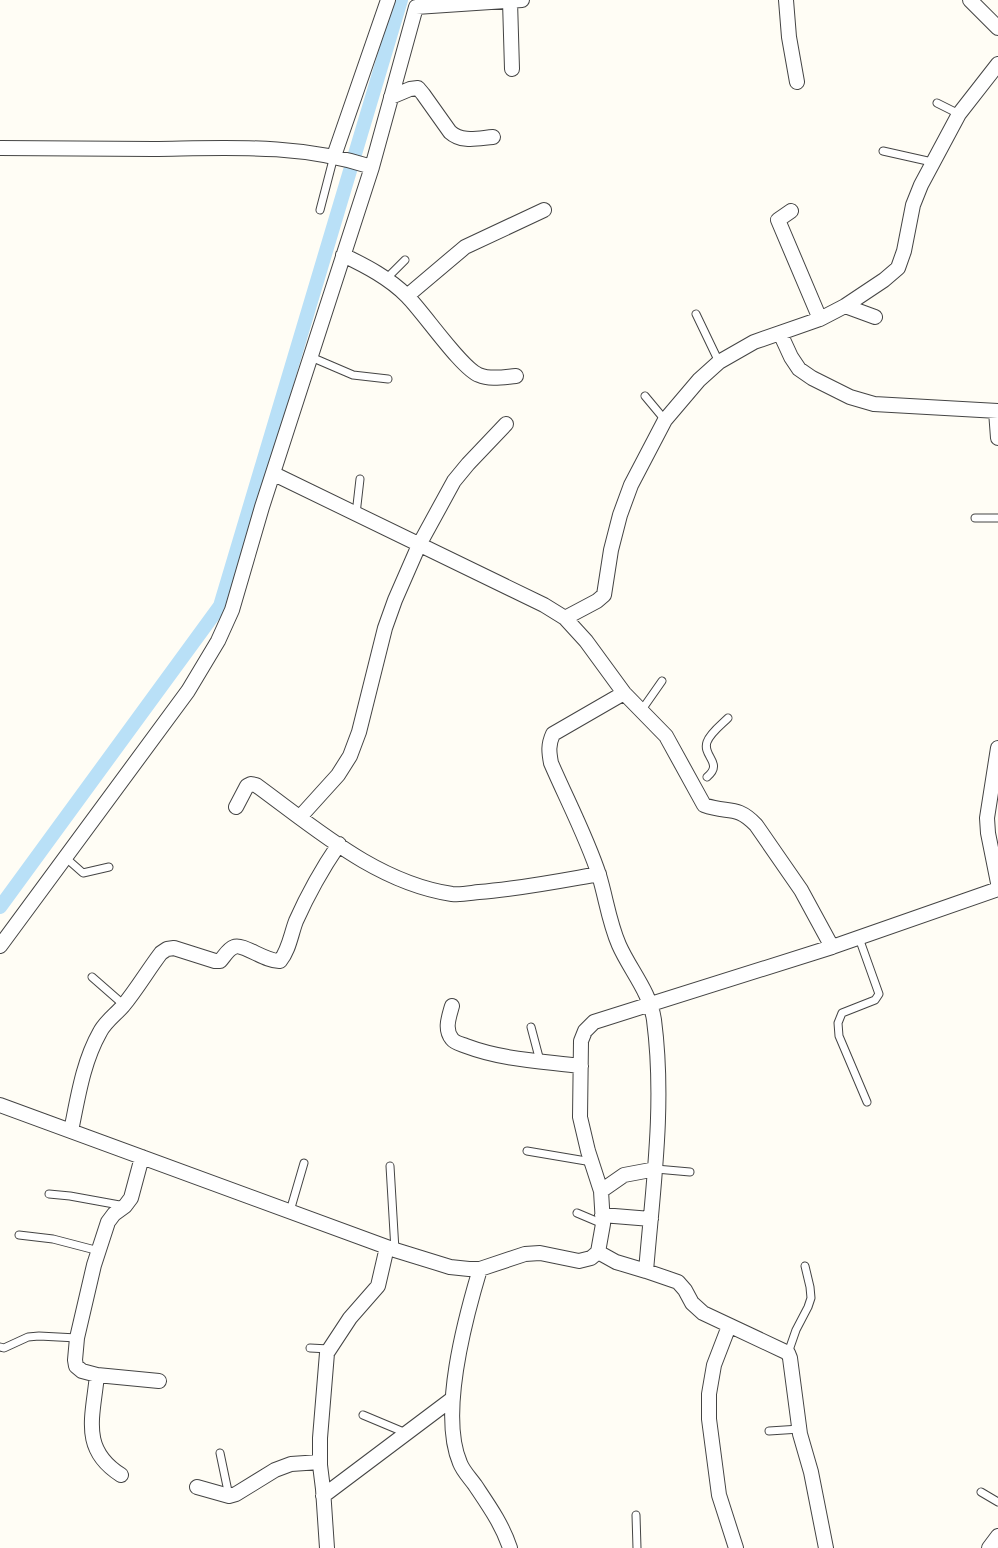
<svg xmlns="http://www.w3.org/2000/svg" width="998" height="1548" viewBox="0 0 998 1548" font-family="Georgia,serif">
<rect width="100%" height="100%" fill="#fffdf5"/>
<g fill="none" stroke-linecap="round" stroke-linejoin="round">
<path stroke="#b9e0f7" stroke-width="14" d="M0,907L220,606L401,0"/>
<g stroke="#444" stroke-width="9">
<path id="service" d="M937,103L959,114
M883,151L932,162
M320,210L334,156
M386,279L405,260
M696,314L719,362
M311,357L353,375L388,379
M645,396L665,420
M356,514L360,479
M975,518H998
M641,711L662,681
M707,777C724,763 702,756 707,742C710,733 722,724 728,718
M66,858L83,873L109,867
M859,938L879,994L875,1000L842,1013L838,1023L839,1036L867,1102
M92,977L124,1005
M531,1027L540,1061
M527,1151L592,1162
M390,1166L395,1250
M656,1169L690,1172
M49,1194L70,1196L125,1206
M290,1211L304,1163
M577,1213L603,1224
M19,1235L53,1239L99,1251
M0,1347L4,1348L28,1337L39,1336L77,1338
M310,1348L329,1349
M788,1353L796,1330L808,1307L811,1298L810,1287L805,1266
M363,1415L406,1433
M769,1431L800,1429
M220,1453L229,1496
M981,1492L998,1502
M636,1515L637,1548"/>
</g>
<g stroke="#444" stroke-width="16">
<path id="minor" d="M786,0L789,37L797,82
M970,0L998,28
M510,1L512,69
M391,97L410,89L418,88L423,94L450,132C462,143 479,138 493,137
M0,148C51,148 102,149 153,149C229,148 298,143 372,167
M334,156L388,0
M791,211L778,220L820,319
M343,255C366,266 389,278 407,296C424,313 462,369 479,375C490,380 504,377 516,376
M407,296L465,247L544,210
M845,306L875,317
M780,333L791,357L799,369L812,378L850,397L874,404L998,411
M996,411L998,438
M274,474L544,605L565,618L586,641L624,693L666,736L704,805C728,814 736,804 756,825L801,890L832,947
M565,618L597,601L604,595L611,550L620,515L631,485L665,420L699,380L719,362L754,342L820,319L845,306L884,280L898,268L904,251L913,205L921,185L959,114L998,64
M624,693L553,734C548,745 549,752 551,763C567,800 587,838 599,875C606,898 609,922 619,945C630,970 650,992 654,1020C665,1104 653,1187 646,1271
M998,748L987,818L988,833L998,883
M236,807L247,786L251,784L256,785C315,828 377,883 452,894C461,895 470,893 479,892C519,889 559,881 599,874
M300,817L338,775L350,756L359,732L385,628L395,600L419,545L454,481L468,464L506,424
M0,946L188,691L218,641L232,610L262,507L372,167L416,7L522,0
M452,1006C449,1017 444,1029 452,1039C455,1043 461,1044 466,1046C503,1060 542,1061 581,1066
M0,1105L395,1250L450,1267L469,1269H480L525,1254L540,1253L579,1261L591,1258L598,1252L603,1224L601,1191L588,1151L580,1117L581,1041L585,1031L594,1022L832,947L998,889
M71,1131C78,1097 83,1062 100,1032C105,1022 116,1014 123,1006C137,989 148,970 161,953L167,949L174,948L215,961H220C224,957 228,949 234,947C243,943 266,962 280,961C289,950 291,934 296,921C308,894 322,869 339,844
M142,1157L131,1198L125,1206L114,1214L108,1222L94,1265L77,1338L75,1360L76,1366L82,1371L97,1375L159,1381
M601,1191L624,1175L656,1169
M602,1215L651,1219
M598,1252L616,1262L646,1271L678,1282L685,1290L692,1303L703,1313L788,1353L790,1358L800,1434L811,1472L826,1548
M480,1269C465,1319 439,1414 460,1463C463,1471 470,1478 475,1485C489,1506 502,1524 510,1548
M729,1326L714,1365L709,1394V1419L719,1495L736,1548
M97,1375C93,1417 80,1449 121,1475
M197,1487L229,1496L236,1494L275,1470L291,1464L320,1462
M323,1496L452,1399
M327,1548L323,1489L320,1465V1438L327,1353L350,1318L378,1286L387,1247
M989,1548L998,1536"/>
</g>
<use href="#service" stroke="#fff" stroke-width="7"/>
<use href="#minor" stroke="#fff" stroke-width="14"/>
</g>
</svg>
